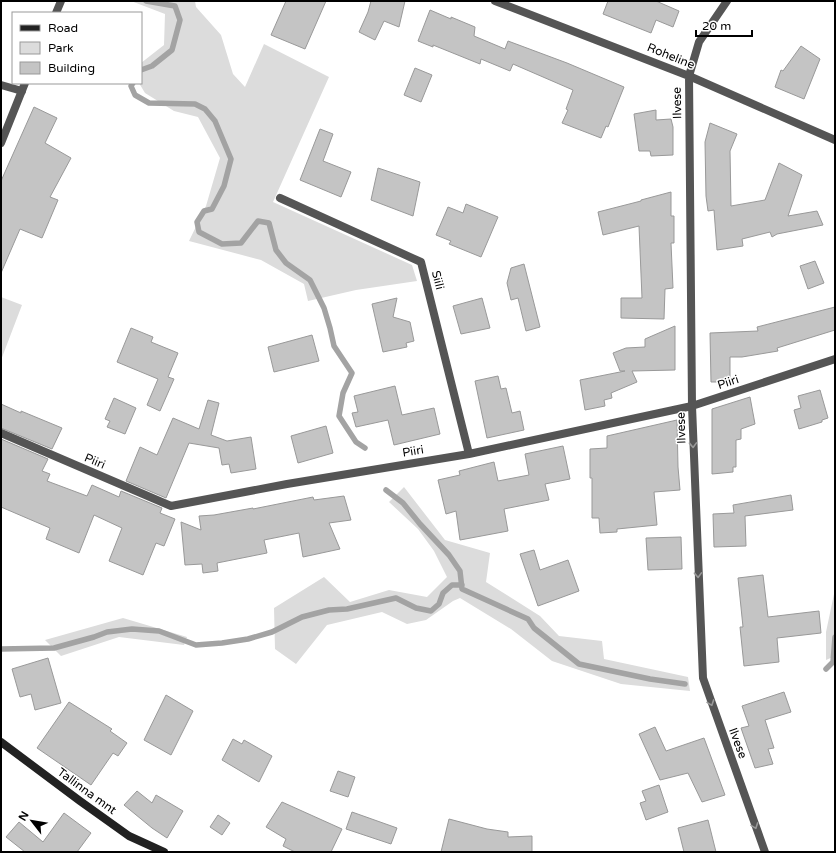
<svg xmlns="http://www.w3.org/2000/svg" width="836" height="853" viewBox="0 0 836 853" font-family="'Varela Round',sans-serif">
<rect width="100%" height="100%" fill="#fff"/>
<path fill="#dcdcdc" d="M131,1H195L196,7L221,35L233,74L245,87L264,44L329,77L273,202L412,265L417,281L356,290L308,301L304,284L261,260L189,241L206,206L220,158L198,117L174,111L145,93L139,83H141V63L164,45L165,14Z
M1,297L22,305L1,360Z
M404,487L445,540L490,553L486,582L540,616L559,636L602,641L604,659L688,677L690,691L621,684L552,661L511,629L460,598L453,601L426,620L407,624L382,612L327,625L296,664L275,649L274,608L324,577L350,602L389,590L427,597L447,577L434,551L418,529L389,502Z
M835,593V656L826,660V632L834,594Z
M123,618L187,637L184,645L119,637L61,656L45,640Z"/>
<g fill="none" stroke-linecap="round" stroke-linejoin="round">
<path stroke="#a3a3a3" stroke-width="5.5" d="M141,70L152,66L172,50L180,20L175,6L146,1
M133,83L131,86L135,95L149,103L195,104L205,109L215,121L231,159L224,186L212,209L204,211L197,222L199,232L222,244L241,243L258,221L269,223L276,250L286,263L310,280L324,308L330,328L334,346L352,373L343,393L339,416L356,442L365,448
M386,490L403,503L420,524L449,555L460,571L462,589L528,619L534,628L579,664L650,679L685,684
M1,649L54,648L94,637L107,632L132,629L159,631L196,645L222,643L248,639L272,632L302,617L329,610L347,609L396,598L416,608L431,611L439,604L443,593L452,585H462
M826,669L833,662L835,637"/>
</g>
<path fill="#c4c4c4" stroke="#999" d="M286,1H326L305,49L271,35Z
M371,1H405L399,27L384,21L375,40L359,32L368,12Z
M608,1H656L679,11L673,27L656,20L651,33L603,14Z
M430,10L451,19V17L475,27L474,36L505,49L508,41L567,63L624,87L608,127L606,126L601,138L562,123L568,110L566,109L573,90L513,64L510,71L481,59L480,64L433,45V47L418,41Z
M801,46L820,59L804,99L775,87L781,70L783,71Z
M415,68L432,75L421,102L404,95Z
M34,107L57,118L45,143L71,158L50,197L58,200L42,238L20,229L1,273V181Z
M656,110V120L671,119L673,127V155L651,156L650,151H639L634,114Z
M710,123L737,134L730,151L731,206L765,200L779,163L802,175L788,216L817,211L823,225L777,234L772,237L770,232L742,239L743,246L717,250L714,210L708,211L706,196L705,142Z
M320,129L333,134L323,161L351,172L341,197L300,180Z
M378,168L420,182L413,216L371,200Z
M671,192V216H674V243H671L673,288L665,289L664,319L621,318V298H642L639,226L603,235L598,212L641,201V200Z
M466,204L498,217L481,257L449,244L451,241L436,235L448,207L463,213Z
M815,261L824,283L808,289L800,266Z
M524,264L540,327L526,331L518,298L511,300L507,283L511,268Z
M397,298L393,317L410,322L414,341L406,343L407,347L383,352L372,304Z
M482,298L490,328L461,334L453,306Z
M835,307V330L777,348L778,351L742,357H730V382H711L710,333L758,331L757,327Z
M675,326V370L632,371L637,382L611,393L612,398L604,400L605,406L585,410L580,380L625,371H620L613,353L626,348L645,347V339Z
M131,328L153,337L151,342L178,353L168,377L174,379L160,411L147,405L158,379L117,362Z
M312,335L319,361L274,372L268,347Z
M498,376L501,389L506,388L512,413L520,411L524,430L487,438L475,381Z
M395,386L402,415L434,408L440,434L394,445L388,420L356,427L352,413L358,412L354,396Z
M820,390L828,418L822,420V422L799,429L794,410L801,408L798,396Z
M750,397L755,424L741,429V439L736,440V467H733V472L712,474V409Z
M114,398L136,408L125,434L107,427L110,421L105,419Z
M208,400L219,403L211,435L227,441L251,437L256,469L231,473L229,464L222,465L219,448L189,443L166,498L126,481L140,447L157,455L173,418L199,429Z
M1,404L21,413V411L62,428L52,449L1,428Z
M677,420L678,467L680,490L654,492L657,525L617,529V532L600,533L599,518H592V478H590V449L607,448V436Z
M326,426L333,453L298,463L291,436Z
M1,439L48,459L42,471L50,474L47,481L87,496L92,485L119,497L121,491L162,508L160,513L175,519L164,546L156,543L143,575L109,561L122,528L94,515L79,553L46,539L50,528L1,507Z
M563,446L570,479L545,484L549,500L504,509L508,531L460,540L456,511L446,514L438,480L460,475L459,471L494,462L498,481L529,475L525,454Z
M791,495L793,510L745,516L746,546L714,547L713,514L734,513L733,505Z
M344,496L351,520L329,523L340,549L303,557L299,533L264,540L267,553L217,563L218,571L203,573L202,564L185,565L181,522L201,530L199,516L214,515L253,508V509L313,497L314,500Z
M681,537L682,569L648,570L646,538Z
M534,550L540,570L568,560L579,591L538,606L520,554Z
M763,575L768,617L819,611L821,633L777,638L779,662L744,666L740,627H743L738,578Z
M48,658L61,703L35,710L31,694L20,697L12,669Z
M784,692L791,712L765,720L774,748L768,749L773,764L755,768L741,728L749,726L742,706Z
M166,695L193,711L171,755L144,740Z
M69,702L112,729L110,731L127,743L118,756L113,753L91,785L37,748Z
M655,727L666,751L704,738L725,795L702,802L688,773L660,780L639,734Z
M233,739L242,744L244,740L272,756L259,782L222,760Z
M338,771L355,777L348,797L330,791Z
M659,785L668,812L646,820L640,803L646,801L642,791Z
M137,791L152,803L156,795L183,811L167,838L152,828L124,805Z
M282,802L342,829L331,852H295L283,846L286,839L266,827Z
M352,812L397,828L391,844L346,829Z
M64,813L91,833L77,852H25L6,837L19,822L43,842Z
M218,815L230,823L222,835L210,827Z
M449,819L487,829L508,832V837L532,836V852H441Z
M708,820L716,852H684L678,828Z"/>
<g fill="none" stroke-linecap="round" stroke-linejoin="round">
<path stroke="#555" stroke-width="8" d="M1,85L22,91"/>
<path stroke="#555" stroke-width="8" d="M495,1L689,76L835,140
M727,1L699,42L689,76L692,406L703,678L765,852
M280,198L421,262L469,454
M1,433L171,506L287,484L469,454L692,406L835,359"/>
<path stroke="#555" stroke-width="8" d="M56,13L61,1
M1,143L25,83"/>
<path stroke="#222" stroke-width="8" d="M1,742L80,801L129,836L164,852"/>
</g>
<defs><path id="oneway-chevron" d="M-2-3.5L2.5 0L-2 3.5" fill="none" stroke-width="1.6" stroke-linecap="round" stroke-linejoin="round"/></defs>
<g stroke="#999">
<use href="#oneway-chevron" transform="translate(693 445) rotate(88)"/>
<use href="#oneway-chevron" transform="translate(698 575) rotate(88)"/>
<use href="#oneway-chevron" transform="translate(711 703) rotate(70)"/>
<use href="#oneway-chevron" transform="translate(755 826) rotate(70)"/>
</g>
<g text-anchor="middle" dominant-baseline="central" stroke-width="3" stroke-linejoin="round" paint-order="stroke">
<g font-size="12" fill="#000" stroke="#fff">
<text transform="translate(671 56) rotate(22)">Roheline</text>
<text transform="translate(677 103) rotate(-91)">Ilvese</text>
<text transform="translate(438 280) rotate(76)">Siili</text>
<text transform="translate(728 382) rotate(-18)">Piiri</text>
<text transform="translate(681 428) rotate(-92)">Ilvese</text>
<text transform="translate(413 451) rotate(-9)">Piiri</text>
<text transform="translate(95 461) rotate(23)">Piiri</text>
<text transform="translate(738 743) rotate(70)">Ilvese</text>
<text transform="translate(87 791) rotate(36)">Tallinna mnt</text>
</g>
</g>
<rect width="836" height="853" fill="none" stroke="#000000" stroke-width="4"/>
<rect x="12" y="12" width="130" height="72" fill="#ffffff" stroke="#999999"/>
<rect x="20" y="25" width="20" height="6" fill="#222222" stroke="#999999"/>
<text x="48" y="32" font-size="12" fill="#000000">Road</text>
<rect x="20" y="42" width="20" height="12" fill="#dcdcdc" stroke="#999999"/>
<text x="48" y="52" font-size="12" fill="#000000">Park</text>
<rect x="20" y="62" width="20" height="12" fill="#c4c4c4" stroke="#999999"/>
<text x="48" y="72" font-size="12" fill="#000000">Building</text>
<g transform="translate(32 821) rotate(301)" stroke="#ffffff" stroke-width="3" paint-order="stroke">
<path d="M0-3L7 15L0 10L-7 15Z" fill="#000000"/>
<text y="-6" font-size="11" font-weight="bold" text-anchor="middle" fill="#000000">N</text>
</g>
<path d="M696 30v6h56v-6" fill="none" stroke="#000000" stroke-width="2"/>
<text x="702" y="30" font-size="12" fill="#000000" stroke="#ffffff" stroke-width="3" paint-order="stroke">20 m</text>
</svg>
